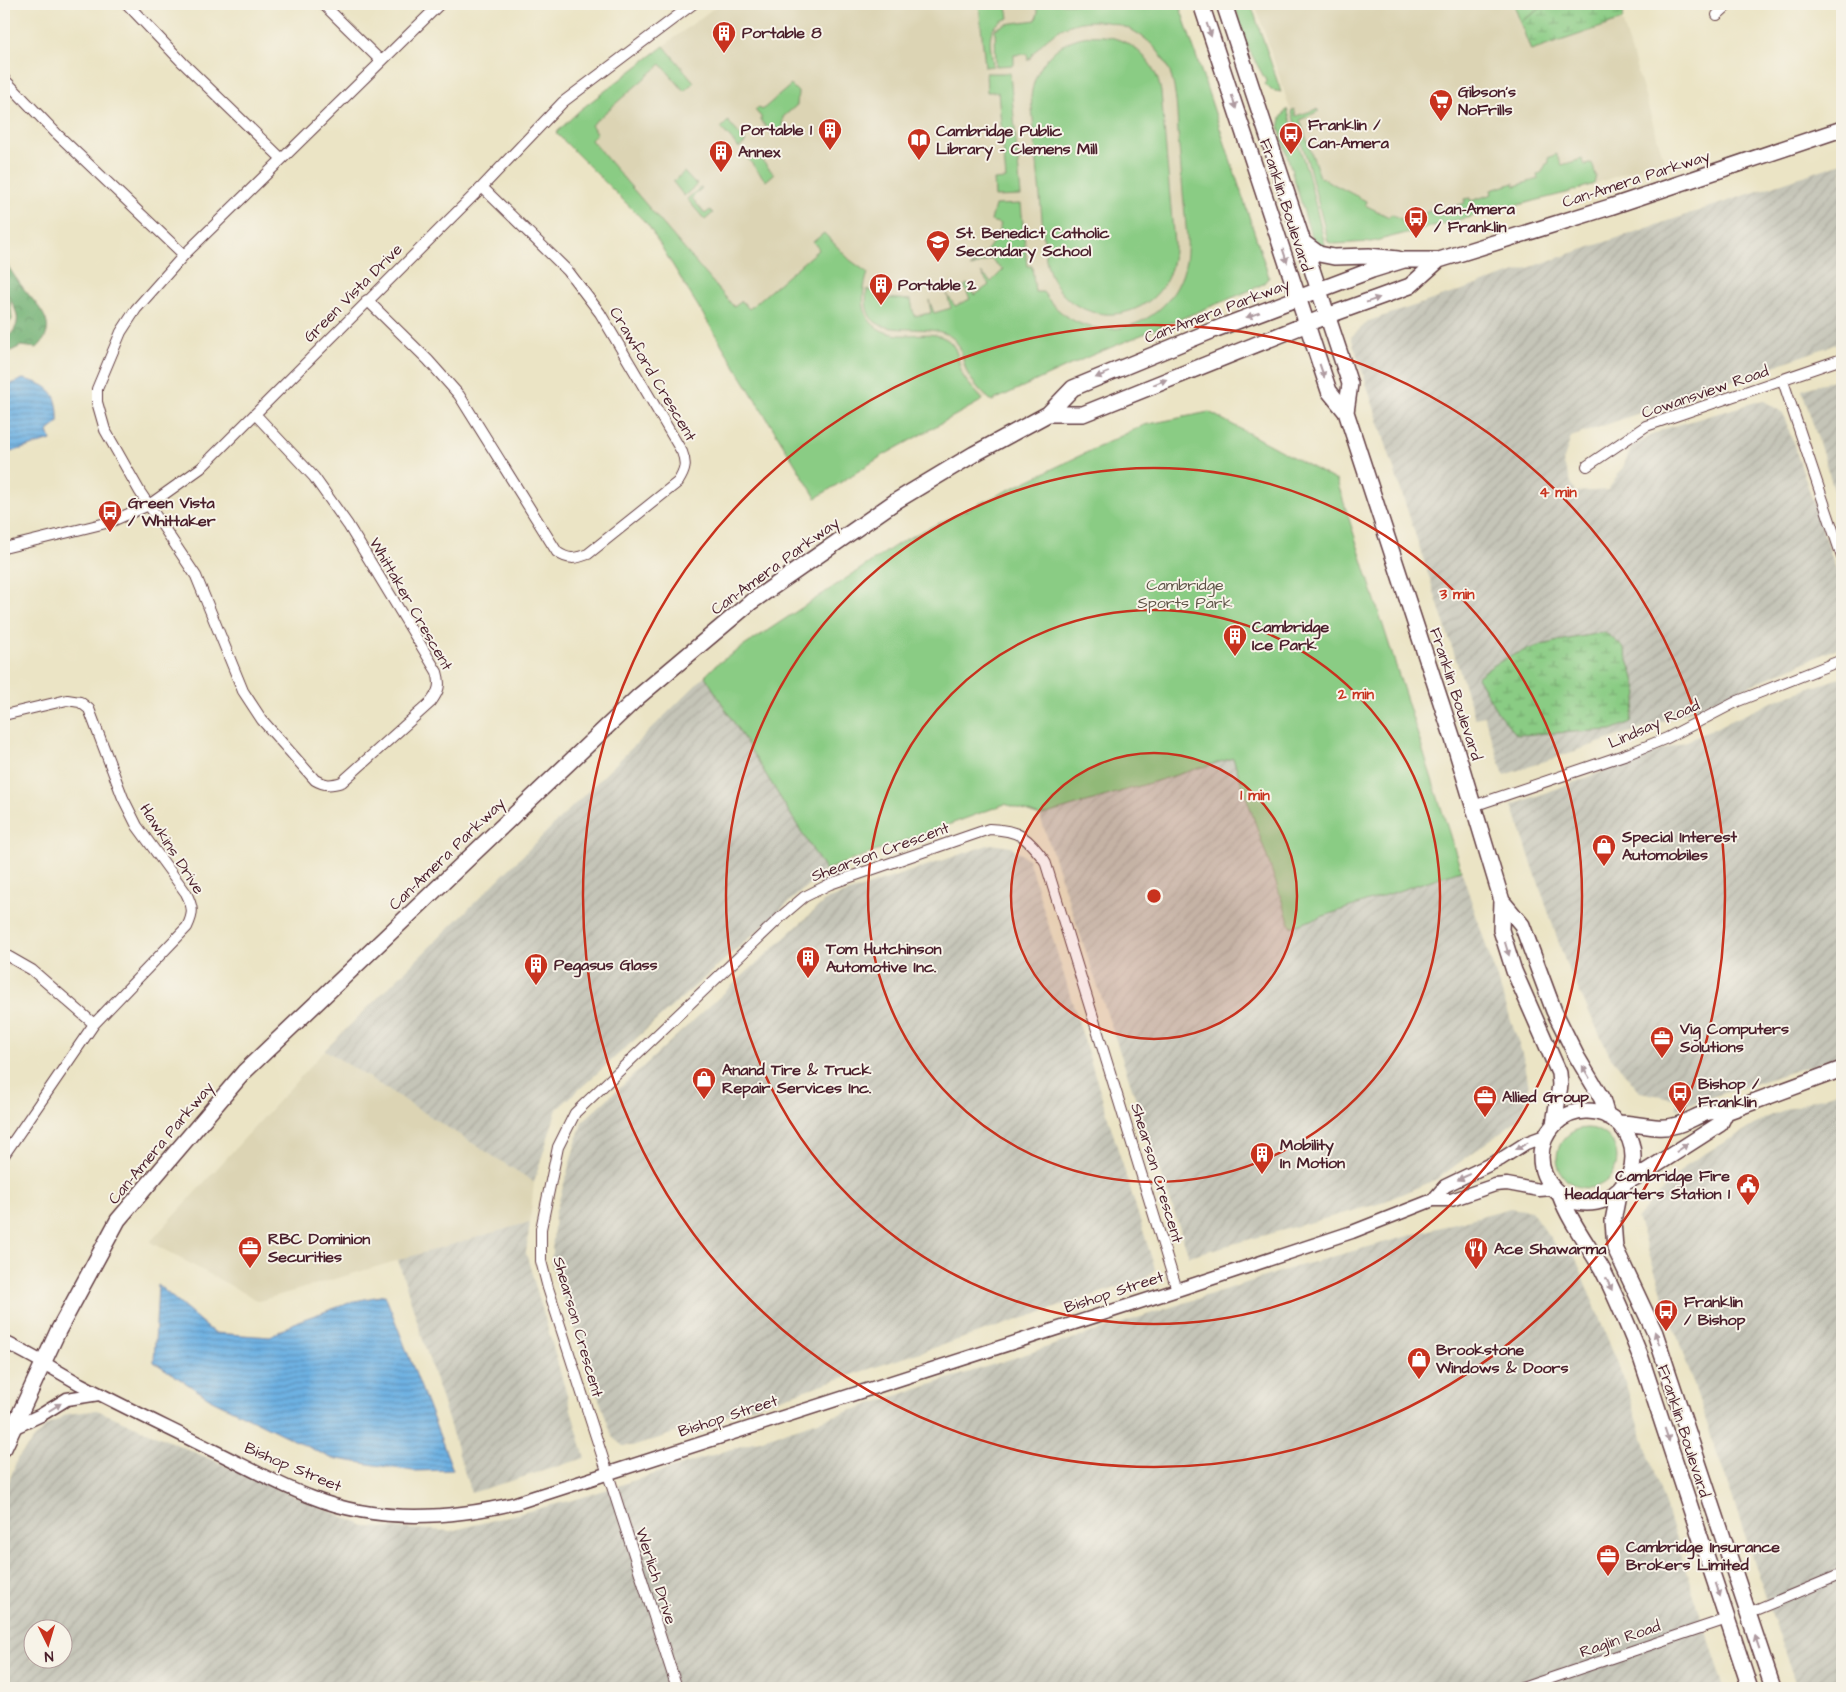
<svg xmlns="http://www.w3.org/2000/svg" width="1846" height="1692" viewBox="0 0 1846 1692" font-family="'Architects Daughter',sans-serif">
<defs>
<pattern id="industrial-furrows" width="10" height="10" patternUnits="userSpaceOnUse" patternTransform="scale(1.25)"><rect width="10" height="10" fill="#c5c5b8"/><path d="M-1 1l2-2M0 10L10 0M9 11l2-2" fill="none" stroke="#aba99e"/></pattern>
<pattern id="forest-crowns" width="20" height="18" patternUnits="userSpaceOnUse" patternTransform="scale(1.25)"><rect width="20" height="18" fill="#6fb072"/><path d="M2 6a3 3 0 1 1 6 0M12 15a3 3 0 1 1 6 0" fill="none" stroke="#5d8f5e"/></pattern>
<pattern id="wetland-marsh" width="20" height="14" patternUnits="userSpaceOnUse" patternTransform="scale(1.25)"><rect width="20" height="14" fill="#8acc84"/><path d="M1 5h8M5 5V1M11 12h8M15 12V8" fill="none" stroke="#73a56c"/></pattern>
<pattern id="water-rules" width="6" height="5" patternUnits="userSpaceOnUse" patternTransform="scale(1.25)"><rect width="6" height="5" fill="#6db1e2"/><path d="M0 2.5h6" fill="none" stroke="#5c8fb7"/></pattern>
</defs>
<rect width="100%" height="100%" fill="#f7f3e8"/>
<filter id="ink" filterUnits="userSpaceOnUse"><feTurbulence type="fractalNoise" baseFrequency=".02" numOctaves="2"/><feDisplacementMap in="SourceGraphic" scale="10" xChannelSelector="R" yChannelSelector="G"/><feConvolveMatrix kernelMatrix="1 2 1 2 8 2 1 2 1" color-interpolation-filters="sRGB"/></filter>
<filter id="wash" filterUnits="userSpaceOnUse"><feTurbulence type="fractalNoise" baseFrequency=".0096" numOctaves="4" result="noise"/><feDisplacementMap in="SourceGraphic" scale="20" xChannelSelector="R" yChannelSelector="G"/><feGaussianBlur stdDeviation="1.12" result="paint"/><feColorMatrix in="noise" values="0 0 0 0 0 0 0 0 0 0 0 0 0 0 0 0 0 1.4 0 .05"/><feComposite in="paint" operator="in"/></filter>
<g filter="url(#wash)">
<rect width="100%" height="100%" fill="#ebe4c5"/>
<path fill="#dcd4b4" d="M719,4H1176L1226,156L1183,311L988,397L882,456L816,498L648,225L556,133L608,88Z
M1255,4H1514L1531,51L1622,20L1664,160L1570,192L1371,242L1340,244L1328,242L1308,163Z
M325,1050L534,1182L530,1222L259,1301L150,1242Z"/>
<path fill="url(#industrial-furrows)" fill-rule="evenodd" d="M1842,163V342L1571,437L1563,462L1575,492L1608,490L1623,467L1632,446L1664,429L1763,400L1783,413L1842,587V646L1681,715L1504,775L1484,716L1475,718L1351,337L1369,321Z
M1842,377V514L1802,390Z
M705,676L825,870L557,1109L534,1182L325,1050Z
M1842,677V1056L1677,1108L1676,1099L1640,1092L1610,1056L1566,964L1512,805L1687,741L1781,698Z
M1233,758L1291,927L1461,870L1525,1063L1529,1088L1521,1117L1437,1179L1378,1204L1189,1256L1040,816Z
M991,844L1011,847L1028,859L1155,1269L1146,1278L635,1446H623L613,1438L551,1264L555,1214L582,1122L826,900Z
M1842,1090V1688H1797L1637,1218L1687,1164L1771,1115Z
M1510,1208L1531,1211L1563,1256L1573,1251L1627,1388L1724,1688H4V1496L17,1459L46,1426L68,1414L97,1410L367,1527L451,1531L580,1498L1292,1268ZM32,1630H62V1660H32Z
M530,1222L526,1253L585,1458L471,1493L398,1260Z"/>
<path fill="#8acc84" stroke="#6a7658" d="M979,4H1009L1007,7L1009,18C983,26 991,45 993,66L985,67Z
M1035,4H1179L1269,277L1263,284L1251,290L1090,356L992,401C984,395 971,381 967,372C961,358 963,343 948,335C920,319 858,348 867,289L885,298L911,300L914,316L931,313L929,300L934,313L951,308L947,294L955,306L970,299L964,286L967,284L975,295L989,285L981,273L991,282L1003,270L991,259L970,268C983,256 996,242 1001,224L991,221L995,205L1021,204L1027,266H1032L1035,292H1043C1091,364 1193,323 1187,238C1184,208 1182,177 1179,147C1177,125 1178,100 1172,79C1163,45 1131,22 1096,21C1067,20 1043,37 1028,61L1027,54L1014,55V65L996,66L995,29L1006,24L1036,20L1038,12Z
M1234,4H1251L1281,92L1271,90L1265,84L1266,81L1247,46Z
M1514,4H1548L1520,22Z
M1104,36C1134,40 1156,62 1161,92L1174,244C1176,332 1054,340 1045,252L1031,97C1035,59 1066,32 1104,36Z
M664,46L694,82L684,91L661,64L591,125L597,133L591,140L734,307L742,301L749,309L819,249L813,242L824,233L850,260L868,273C858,302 862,332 900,335C916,336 935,330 949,341C960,351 957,364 963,376C968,385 977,392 983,400L882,456L816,498L648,225L556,133L580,110Z
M986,73H1010L1021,196L995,197L994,180L1006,179L998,92H987Z
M791,85L798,92L797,105L783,117L782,130L773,135L761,121V117L755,110L759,107L762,110Z
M1287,109L1308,173L1326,249L1311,236L1279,128L1281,118Z
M1294,109L1296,116L1317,109L1319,111L1300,120L1320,177L1366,201L1365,205L1389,217L1391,214L1403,220L1436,209L1437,212L1465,203L1464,199L1470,198L1471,201L1492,194L1491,190L1514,183L1515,186L1538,179L1537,175L1542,172L1546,164L1549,163L1548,158L1556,154L1562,165L1582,159L1585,165L1592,163L1596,176L1594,184L1570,192L1371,242L1334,244L1328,242L1308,163L1291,111Z
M728,121L746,142L739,148L721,128Z
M752,155L758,156L774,174L766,181L748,159Z
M684,172L694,183L698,184L684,196L673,182Z
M701,187L702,188L692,198L705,214L710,210L713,213L705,220L687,199Z
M1209,412L1337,481L1461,870L1291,927L1233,758L1040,816L1005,804L825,870L705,676L717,664L904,540L1144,425Z
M1557 1158a30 30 0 1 1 60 0a30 30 0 1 1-60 0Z"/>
<path fill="url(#forest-crowns)" stroke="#5c684e" d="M4,260C10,270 17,280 24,289C40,309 60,326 37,348L21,346L9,352L4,363V340C32,320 8,303 4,284C2,277 4,268 4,260Z"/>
<path fill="url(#wetland-marsh)" stroke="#6a7658" d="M1548,4H1626L1622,20L1531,51L1520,22Z
M4,288L10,299L12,320L4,327Z
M1605,632L1623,647L1632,671L1638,694L1631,722L1612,730L1517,735L1498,713L1477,677C1518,645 1555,642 1605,632Z"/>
<path fill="url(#water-rules)" stroke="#5c6886" d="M23,379C52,385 59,394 58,423L48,431L51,440L4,454V387Z
M158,1285L214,1333L270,1337L298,1321L355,1301L385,1295L453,1470L413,1471L331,1458L212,1400L154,1362Z"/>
</g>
<g filter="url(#ink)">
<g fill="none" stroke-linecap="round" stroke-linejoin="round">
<g stroke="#623d42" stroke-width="12">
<path id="minor" d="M127,4L183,63L282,159
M323,4L381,61
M1717,15L1729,4
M4,79L56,133L184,255
M367,300L428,360L459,395L557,552C568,560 575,559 588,554L678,482C685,471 687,464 682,452L600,313L568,271L482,187
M1783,381L1842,557
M255,414L314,477L348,525L437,672C441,685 439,691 431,702L342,782C332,785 325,786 315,780L262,720L243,691L196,576L140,492L105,430L97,402V389L121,332L136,309L184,255L440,4
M1587,466L1646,426L1842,359
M4,548L110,522L149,505L201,468L482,187L563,102L693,4
M4,715L67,700L80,702L89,709L123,798L137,826L186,893C193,907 194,913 187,927L94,1024L4,1155
M1473,806L1630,753L1667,738L1738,701L1842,660
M4,954L32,970L94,1024
M1748,1613L1842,1574
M677,1688L548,1288L541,1261V1229L558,1147L575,1113L784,914L804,897L830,884L989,829C1021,830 1027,838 1045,861L1177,1290
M1522,1688L1727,1619"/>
</g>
<g stroke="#623d42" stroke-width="15">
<path id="tertiary" d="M1433,1200L1445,1186L1501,1159L1526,1143L1545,1136
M4,1342C30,1354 55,1370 80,1384C124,1407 168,1428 212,1450C245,1466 277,1484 311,1497C376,1523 450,1519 516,1503L1177,1290L1352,1232L1433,1200H1451L1495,1185L1507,1184L1539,1190L1553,1189
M13,1428L41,1415L67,1399L99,1394"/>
</g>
<g stroke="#623d42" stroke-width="18">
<path id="secondary" d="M1201,4L1329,391L1346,412L1453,739L1502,901L1501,930L1514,971L1559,1073L1560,1085L1554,1124
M1224,4L1350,384L1346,412
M1304,243L1319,254L1334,257L1369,256L1398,259
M1048,414H1083L1327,316L1410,286L1439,260
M1502,901L1522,925L1554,1011L1577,1057L1602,1099L1607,1116
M1541 1157a46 46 0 1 1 92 0a46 46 0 1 1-92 0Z
M1618,1123C1639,1123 1657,1131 1677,1125C1696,1119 1706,1108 1726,1112L1842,1069
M1626,1182L1642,1174L1720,1124L1726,1112
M1619,1190L1613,1221L1615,1248L1655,1333L1773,1688
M1560,1195C1570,1222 1588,1245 1602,1269C1617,1298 1629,1328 1641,1358L1750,1688
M4,1448L58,1331L118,1220L244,1072L638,697L751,602L896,501L974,454L1048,414L1073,388L1216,329L1372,270L1404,260H1439L1610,207L1842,129"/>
</g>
<use href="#minor" stroke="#fff" stroke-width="10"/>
<use href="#tertiary" stroke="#fff" stroke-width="12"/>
<use href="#secondary" stroke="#fff" stroke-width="15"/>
</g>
<defs><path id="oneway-solid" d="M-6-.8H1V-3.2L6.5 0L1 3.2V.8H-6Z" transform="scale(1.25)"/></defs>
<g fill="#ae9aa0">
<use href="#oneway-solid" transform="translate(1209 30) rotate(71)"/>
<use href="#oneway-solid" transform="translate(1234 102) rotate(72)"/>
<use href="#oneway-solid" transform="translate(1285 256) rotate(72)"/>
<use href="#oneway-solid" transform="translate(1373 300) rotate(-20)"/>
<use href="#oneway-solid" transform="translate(1253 315) rotate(160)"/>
<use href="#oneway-solid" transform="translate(1322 371) rotate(71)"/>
<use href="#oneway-solid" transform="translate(1102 375) rotate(157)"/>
<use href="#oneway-solid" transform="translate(1160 382) rotate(-22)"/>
<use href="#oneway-solid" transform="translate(1507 949) rotate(73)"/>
<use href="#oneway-solid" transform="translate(1586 1072) rotate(-121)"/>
<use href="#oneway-solid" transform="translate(1522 1146) rotate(150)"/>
<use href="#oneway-solid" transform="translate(1682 1148) rotate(-35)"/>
<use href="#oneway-solid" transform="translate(1464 1177) rotate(155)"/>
<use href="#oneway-solid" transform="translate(1609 1284) rotate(64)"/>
<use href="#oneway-solid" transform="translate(1657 1338) rotate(-110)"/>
<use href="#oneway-solid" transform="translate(55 1407) rotate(-32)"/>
<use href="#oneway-solid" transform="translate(1667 1435) rotate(71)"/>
<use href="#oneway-solid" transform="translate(1718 1590) rotate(72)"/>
<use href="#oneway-solid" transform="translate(1757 1642) rotate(-109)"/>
</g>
</g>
<circle cx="1154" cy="896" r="143" fill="#c8321e" fill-opacity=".12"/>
<g fill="none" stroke="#c8321e" stroke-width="2.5">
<circle cx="1154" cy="896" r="143"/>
<circle cx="1154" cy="896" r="286"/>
<circle cx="1154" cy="896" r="428"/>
<circle cx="1154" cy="896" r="571"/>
</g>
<defs>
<g id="building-pin" transform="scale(1.25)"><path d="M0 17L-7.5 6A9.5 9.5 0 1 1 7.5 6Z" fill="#c8321e" stroke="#f7f3e8"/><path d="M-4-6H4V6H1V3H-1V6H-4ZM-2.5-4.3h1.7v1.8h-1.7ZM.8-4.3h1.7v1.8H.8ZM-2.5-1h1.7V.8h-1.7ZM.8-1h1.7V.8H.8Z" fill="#fff"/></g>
<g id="supermarket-pin" transform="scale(1.25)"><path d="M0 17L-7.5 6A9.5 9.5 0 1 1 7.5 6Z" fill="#c8321e" stroke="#f7f3e8"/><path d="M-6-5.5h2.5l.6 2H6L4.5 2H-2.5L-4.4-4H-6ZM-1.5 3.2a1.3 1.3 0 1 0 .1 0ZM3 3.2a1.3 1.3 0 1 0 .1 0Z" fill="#fff"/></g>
<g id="bus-pin" transform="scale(1.25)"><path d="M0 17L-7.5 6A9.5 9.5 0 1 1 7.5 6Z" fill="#c8321e" stroke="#f7f3e8"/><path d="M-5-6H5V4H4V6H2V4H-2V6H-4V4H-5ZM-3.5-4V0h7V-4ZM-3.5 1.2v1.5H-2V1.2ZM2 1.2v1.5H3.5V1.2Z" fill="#fff"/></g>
<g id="library-pin" transform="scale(1.25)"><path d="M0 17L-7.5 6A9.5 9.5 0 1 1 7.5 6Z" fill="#c8321e" stroke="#f7f3e8"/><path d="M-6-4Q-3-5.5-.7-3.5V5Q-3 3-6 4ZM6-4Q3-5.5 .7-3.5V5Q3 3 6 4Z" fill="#fff"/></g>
<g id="school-pin" transform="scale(1.25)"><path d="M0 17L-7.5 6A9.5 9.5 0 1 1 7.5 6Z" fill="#c8321e" stroke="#f7f3e8"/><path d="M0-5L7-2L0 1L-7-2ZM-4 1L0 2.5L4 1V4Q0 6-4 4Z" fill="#fff"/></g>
<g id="shop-pin" transform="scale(1.25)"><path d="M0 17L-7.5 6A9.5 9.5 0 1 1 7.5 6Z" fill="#c8321e" stroke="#f7f3e8"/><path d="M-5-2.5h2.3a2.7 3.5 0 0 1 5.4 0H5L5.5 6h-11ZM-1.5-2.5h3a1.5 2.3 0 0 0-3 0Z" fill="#fff"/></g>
<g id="office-pin" transform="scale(1.25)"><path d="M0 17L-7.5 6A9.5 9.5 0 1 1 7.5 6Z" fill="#c8321e" stroke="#f7f3e8"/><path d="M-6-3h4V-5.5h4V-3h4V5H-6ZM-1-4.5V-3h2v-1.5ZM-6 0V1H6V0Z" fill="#fff"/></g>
<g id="civic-pin" transform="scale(1.25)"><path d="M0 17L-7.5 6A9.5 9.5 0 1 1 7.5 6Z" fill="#c8321e" stroke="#f7f3e8"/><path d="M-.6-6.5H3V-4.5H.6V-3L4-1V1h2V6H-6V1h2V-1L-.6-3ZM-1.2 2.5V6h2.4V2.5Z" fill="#fff"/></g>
<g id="restaurant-pin" transform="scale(1.25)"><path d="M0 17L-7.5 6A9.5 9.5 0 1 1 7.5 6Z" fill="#c8321e" stroke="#f7f3e8"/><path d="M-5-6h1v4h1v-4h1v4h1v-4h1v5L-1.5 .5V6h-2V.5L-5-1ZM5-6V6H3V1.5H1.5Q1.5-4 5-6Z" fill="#fff"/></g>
</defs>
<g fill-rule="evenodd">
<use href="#building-pin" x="724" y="33"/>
<use href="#supermarket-pin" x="1441" y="101"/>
<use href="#building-pin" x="830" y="130"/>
<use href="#bus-pin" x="1291" y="134"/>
<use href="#library-pin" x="919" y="140"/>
<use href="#building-pin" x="721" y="152"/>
<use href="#bus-pin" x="1416" y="218"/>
<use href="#school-pin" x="938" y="242"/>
<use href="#building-pin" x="881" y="285"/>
<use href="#bus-pin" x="110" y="512"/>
<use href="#building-pin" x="1235" y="636"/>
<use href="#shop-pin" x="1604" y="846"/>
<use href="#building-pin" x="808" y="958"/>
<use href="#building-pin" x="536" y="965"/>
<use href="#office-pin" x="1662" y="1038"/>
<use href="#shop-pin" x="704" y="1079"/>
<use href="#bus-pin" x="1680" y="1093"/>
<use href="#office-pin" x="1485" y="1097"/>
<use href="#building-pin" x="1262" y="1154"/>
<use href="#civic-pin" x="1748" y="1185"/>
<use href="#office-pin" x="250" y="1248"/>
<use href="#restaurant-pin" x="1476" y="1249"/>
<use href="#bus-pin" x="1666" y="1311"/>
<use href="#shop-pin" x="1419" y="1359"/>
<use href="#office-pin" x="1608" y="1556"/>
</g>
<g text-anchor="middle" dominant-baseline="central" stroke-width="4" stroke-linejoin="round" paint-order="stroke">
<g font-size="16" font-weight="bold" fill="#4a1f2b" stroke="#f7f3e8" text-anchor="start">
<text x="742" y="33">Portable 8</text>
<text x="1458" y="92">Gibson's<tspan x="1458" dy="18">NoFrills</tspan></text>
<text x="1308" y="125">Franklin /<tspan x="1308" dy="18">Can-Amera</tspan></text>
<text x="812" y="130" text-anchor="end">Portable 1</text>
<text x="936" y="131">Cambridge Public<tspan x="936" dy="18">Library - Clemens Mill</tspan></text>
<text x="738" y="152">Annex</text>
<text x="1434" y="209">Can-Amera<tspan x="1434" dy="18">/ Franklin</tspan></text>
<text x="956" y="233">St. Benedict Catholic<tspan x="956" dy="18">Secondary School</tspan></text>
<text x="898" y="285">Portable 2</text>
<text x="128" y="503">Green Vista<tspan x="128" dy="18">/ Whittaker</tspan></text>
<text x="1252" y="627">Cambridge<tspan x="1252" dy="18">Ice Park</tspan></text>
<text x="1622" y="837">Special Interest<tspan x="1622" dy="18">Automobiles</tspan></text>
<text x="826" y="949">Tom Hutchinson<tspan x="826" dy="18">Automotive Inc.</tspan></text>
<text x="554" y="965">Pegasus Glass</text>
<text x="1680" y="1029">Vig Computers<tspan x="1680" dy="18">Solutions</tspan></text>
<text x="722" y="1070">Anand Tire &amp; Truck<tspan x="722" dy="18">Repair Services Inc.</tspan></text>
<text x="1698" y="1084">Bishop /<tspan x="1698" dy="18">Franklin</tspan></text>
<text x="1502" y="1097">Allied Group</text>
<text x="1280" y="1145">Mobility<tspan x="1280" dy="18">In Motion</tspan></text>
<text x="1730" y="1176" text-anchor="end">Cambridge Fire<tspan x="1730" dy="18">Headquarters Station 1</tspan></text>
<text x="268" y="1239">RBC Dominion<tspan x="268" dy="18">Securities</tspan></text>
<text x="1494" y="1249">Ace Shawarma</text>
<text x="1684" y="1302">Franklin<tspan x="1684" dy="18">/ Bishop</tspan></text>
<text x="1436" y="1350">Brookstone<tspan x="1436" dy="18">Windows &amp; Doors</tspan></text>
<text x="1626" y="1547">Cambridge Insurance<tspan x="1626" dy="18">Brokers Limited</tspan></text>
</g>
<g font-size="16" fill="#4a1f2b" stroke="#f7f3e8">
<text transform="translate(1636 179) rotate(-18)">Can-Amera Parkway</text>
<text transform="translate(1286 205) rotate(72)">Franklin Boulevard</text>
<text transform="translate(353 293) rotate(-45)">Green Vista Drive</text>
<text transform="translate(1217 311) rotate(-21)">Can-Amera Parkway</text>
<text transform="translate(653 374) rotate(59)">Crawford Crescent</text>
<text transform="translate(1705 392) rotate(-19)">Cowansview Road</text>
<text transform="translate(775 566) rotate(-36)">Can-Amera Parkway</text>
<text transform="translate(411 604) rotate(60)">Whittaker Crescent</text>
<text transform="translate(1456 694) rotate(72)">Franklin Boulevard</text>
<text transform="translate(1654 724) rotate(-24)">Lindsay Road</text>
<text transform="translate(172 849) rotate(57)">Hawkins Drive</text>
<text transform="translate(880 852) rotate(-20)">Shearson Crescent</text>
<text transform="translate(447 854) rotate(-44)">Can-Amera Parkway</text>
<text transform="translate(161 1143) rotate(-50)">Can-Amera Parkway</text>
<text transform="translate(1157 1173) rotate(73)">Shearson Crescent</text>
<text transform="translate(1114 1292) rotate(-18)">Bishop Street</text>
<text transform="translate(578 1327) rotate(74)">Shearson Crescent</text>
<text transform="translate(728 1416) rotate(-18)">Bishop Street</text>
<text transform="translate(1684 1431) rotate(72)">Franklin Boulevard</text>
<text transform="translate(293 1467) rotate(23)">Bishop Street</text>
<text transform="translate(656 1576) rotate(72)">Werlich Drive</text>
<text transform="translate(1620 1639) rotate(-19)">Raglin Road</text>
</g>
<g font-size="16" fill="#5d5346" stroke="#f7f3e8">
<text x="1185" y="585">Cambridge<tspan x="1185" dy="18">Sports Park</tspan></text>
</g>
</g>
<circle cx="1154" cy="896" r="8" fill="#c8321e" stroke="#f7f3e8" stroke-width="2.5"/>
<g font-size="15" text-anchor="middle" font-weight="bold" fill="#c8321e" stroke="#f7f3e8" stroke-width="4" stroke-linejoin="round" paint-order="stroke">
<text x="1558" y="497">4 min</text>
<text x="1457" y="599">3 min</text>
<text x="1356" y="699">2 min</text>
<text x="1255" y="800">1 min</text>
</g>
<rect width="1846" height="1692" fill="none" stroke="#f7f3e8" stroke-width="20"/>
<g transform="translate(48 1644) rotate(175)"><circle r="24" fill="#f7f3e8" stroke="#b29e9c"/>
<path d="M0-4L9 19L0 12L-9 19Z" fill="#c8321e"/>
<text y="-8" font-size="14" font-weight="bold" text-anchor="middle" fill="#4a1f2b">N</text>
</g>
</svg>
